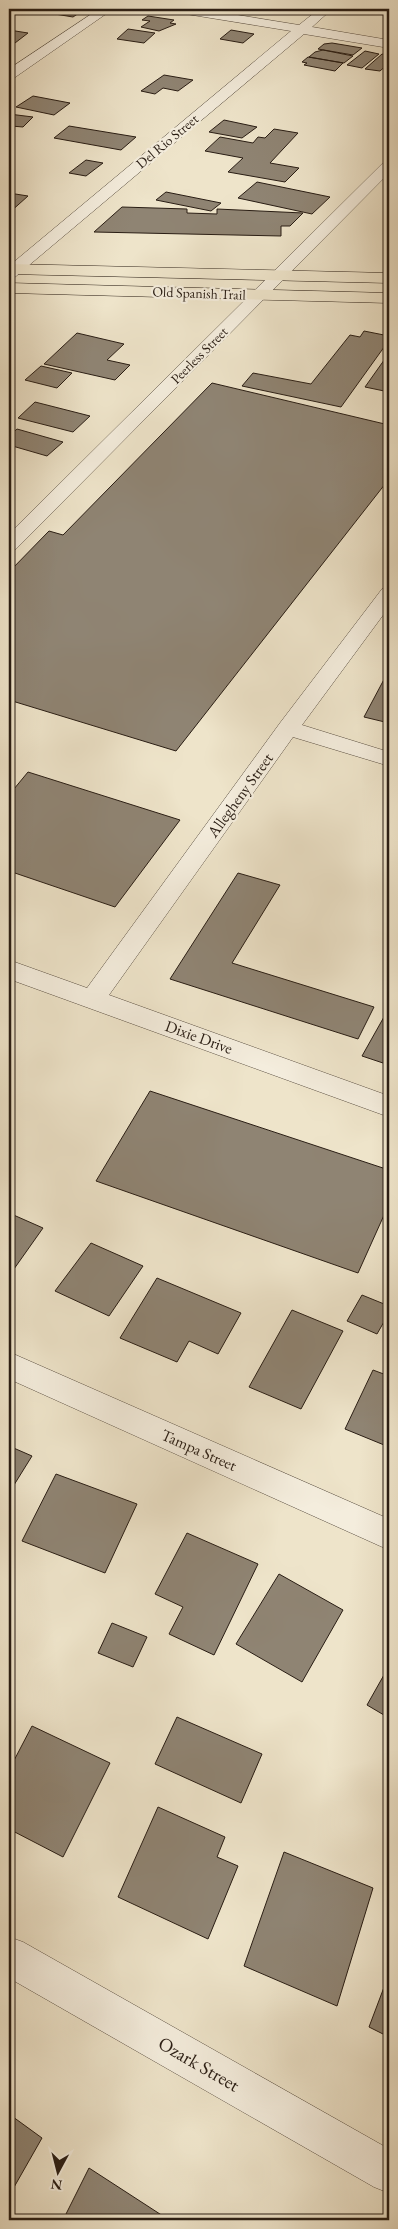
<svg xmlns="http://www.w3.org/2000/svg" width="398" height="2229" viewBox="0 0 398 2229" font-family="'EB Garamond',serif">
<rect width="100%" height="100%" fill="#eee4ca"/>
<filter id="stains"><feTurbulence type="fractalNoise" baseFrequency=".004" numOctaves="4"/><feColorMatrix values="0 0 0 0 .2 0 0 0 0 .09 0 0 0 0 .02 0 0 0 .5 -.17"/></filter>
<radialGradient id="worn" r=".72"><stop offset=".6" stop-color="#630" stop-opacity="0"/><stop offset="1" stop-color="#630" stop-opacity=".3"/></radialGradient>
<path fill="#8f8473" stroke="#291d14" d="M25,9H85L73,17Z
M252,9H290L283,14Z
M148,16L174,20L170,23L176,24L159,31L141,27L150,21L142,20Z
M128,29L155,33L144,43L117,39Z
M9,30L28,33L15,43L9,42Z
M231,30L254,34L243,43L220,39Z
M332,43L362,48L353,55L318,49L324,44Z
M323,50L353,56L344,63L309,57L315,52Z
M365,51L379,54L362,68L347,65Z
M382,54L389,55V63L380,71L365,69Z
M308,57L343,63L335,71L304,65L307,63L302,62Z
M164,75L193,80L178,91L163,88L155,94L141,91Z
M33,96L70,103L54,115L16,107Z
M9,114L33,117L23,127L11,126L9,128Z
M224,120L257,127L242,138L209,132Z
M69,126L136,137L121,150L54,138Z
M274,129L298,133L270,163L299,168L285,182L228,172L243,158L205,151L220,137L253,143L258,137L265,138Z
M86,160L103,163L86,176L69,173Z
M257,182L330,197L312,214L238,198Z
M166,192L221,203L211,211L156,200Z
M9,193L28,196L9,213Z
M122,207L187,209V213L217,214V209L303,213L290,226H281V236L94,232Z
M364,331L389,336L384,343H387L341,407L242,386L253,373L311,384L350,335L360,337Z
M77,333L124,344L107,360L130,365L115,380L44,364Z
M387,356L389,357V392L365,387Z
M41,366L72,373L57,388L25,380Z
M212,383L389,425V479L176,751L9,700V572L49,531L63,535Z
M35,402L90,416L73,432L18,418Z
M17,429L63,442L47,456L9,445V436Z
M389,670V723L364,717Z
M28,772L180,820L115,907L9,871V795Z
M238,873L280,885L232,963L374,1007L358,1039L170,979Z
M389,1008V1065L362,1056Z
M150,1091L389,1170V1204L358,1273L96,1181Z
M9,1213L43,1228L9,1276Z
M91,1243L143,1266L109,1316L55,1291Z
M157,1278L241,1313L218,1354L189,1341L177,1362L120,1338Z
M362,1295L389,1306V1313L377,1334L347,1321Z
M292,1310L343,1331L301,1409L249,1387Z
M373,1370L389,1376V1447L345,1429Z
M9,1446L32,1456L9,1493Z
M56,1474L137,1504L105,1573L22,1541Z
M187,1533L258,1564L214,1655L169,1634L183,1607L155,1594Z
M279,1574L343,1610L302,1682L236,1644Z
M112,1623L147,1637L133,1667L98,1653Z
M389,1666V1718L367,1705Z
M177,1717L262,1754L241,1803L155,1764Z
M32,1726L110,1763L63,1857L9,1829V1770Z
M158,1807L225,1837L217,1857L238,1866L208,1939L118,1897Z
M284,1852L373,1888L337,2006L244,1966Z
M389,1974V2037L369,2027Z
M9,2114L42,2138L9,2196Z
M89,2168L163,2216L162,2220H63Z"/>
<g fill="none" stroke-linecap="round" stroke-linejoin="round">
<g stroke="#5a4f42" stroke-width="1">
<path id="minor" d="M99,9H113L14,78L9,79V69Z
M174,9H201L299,25L319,9H332L312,27L389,40V48L304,34L15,277L9,279V266L291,31L180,13Z
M389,161V173L16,549L9,551V534L384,162Z
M389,587V607L302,725L389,752V766L293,737L109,995L389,1096V1117L9,979V960L87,988L280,723L382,589Z
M9,1352L389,1519V1550L9,1379Z
M9,1937L23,1942L389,2149V2193L374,2187L9,1978Z"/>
</g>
<g stroke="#291d14" stroke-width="1">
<path id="major" d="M9,264L389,273V283L9,274Z
M9,283L389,293V303L9,293Z"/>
</g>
<use href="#minor" fill="#f4eddd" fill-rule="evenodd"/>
<use href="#major" fill="#eee4ca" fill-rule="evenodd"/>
</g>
<g text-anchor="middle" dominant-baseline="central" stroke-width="4.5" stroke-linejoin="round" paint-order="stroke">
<g font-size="14" fill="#291d14" stroke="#f4eddd">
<text transform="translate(167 141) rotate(-40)">Del Rio Street</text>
<text transform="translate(199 293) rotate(2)">Old Spanish Trail</text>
<text transform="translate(199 355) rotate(-45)">Peerless Street</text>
</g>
<g font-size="16" fill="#291d14" stroke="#f4eddd">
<text transform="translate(240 795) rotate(-54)">Allegheny Street</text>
<text transform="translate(199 1037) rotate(20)">Dixie Drive</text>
<text transform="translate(199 1450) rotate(24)">Tampa Street</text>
</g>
<g font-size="19" fill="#291d14" stroke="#f4eddd">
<text transform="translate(199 2064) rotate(30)">Ozark Street</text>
</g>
</g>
<rect width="398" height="2229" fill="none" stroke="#eee4ca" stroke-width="30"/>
<rect x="10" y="10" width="378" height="2209" fill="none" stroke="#291d14" stroke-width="2.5"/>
<rect x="15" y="15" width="368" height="2199" fill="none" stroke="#291d14"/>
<g transform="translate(58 2172) rotate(187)" stroke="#f4eddd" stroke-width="4" paint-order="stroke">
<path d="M0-4L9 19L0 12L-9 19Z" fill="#291d14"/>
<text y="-8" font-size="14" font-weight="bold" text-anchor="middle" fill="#291d14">N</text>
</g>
<rect width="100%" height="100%" filter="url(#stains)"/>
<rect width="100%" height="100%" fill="url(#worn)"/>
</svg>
